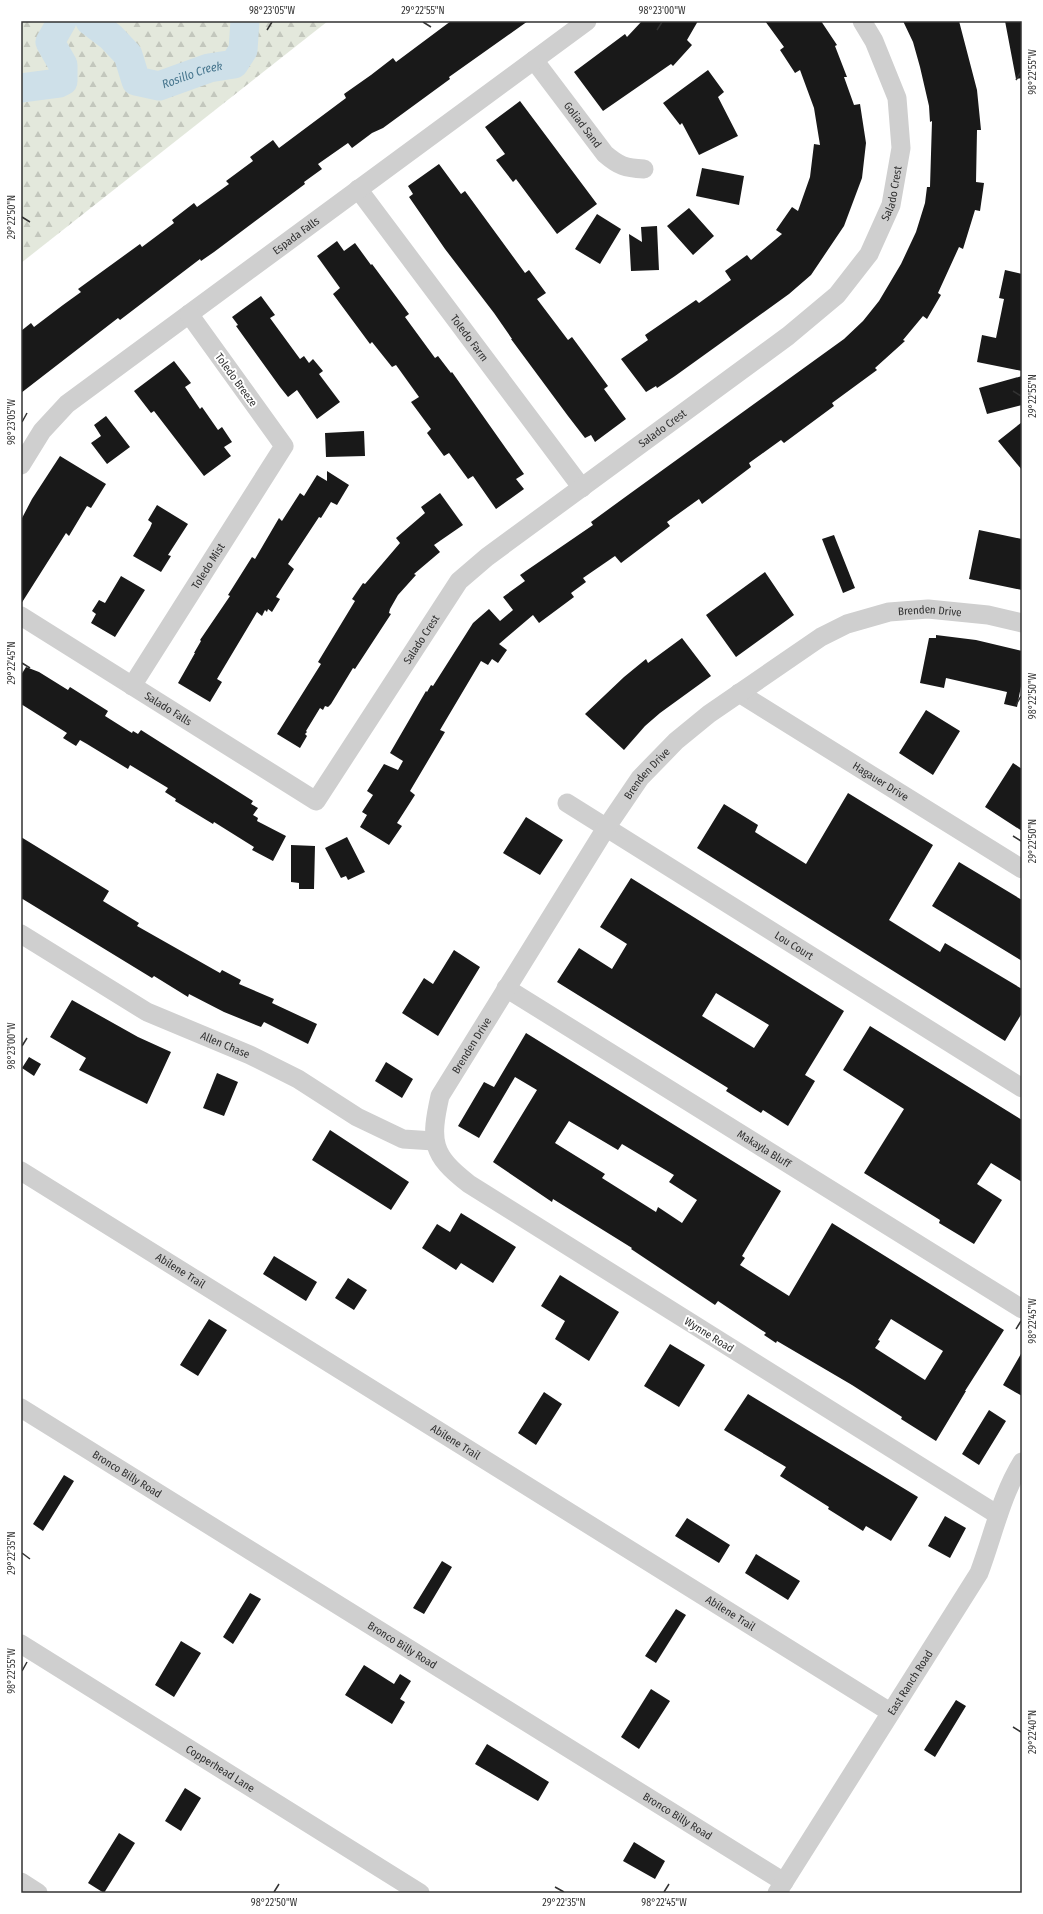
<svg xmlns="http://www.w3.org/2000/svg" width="1043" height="1914" viewBox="0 0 1043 1914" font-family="'Fira Sans Condensed',sans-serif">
<defs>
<pattern id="forest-firs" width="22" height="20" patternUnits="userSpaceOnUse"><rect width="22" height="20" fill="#e3e8dc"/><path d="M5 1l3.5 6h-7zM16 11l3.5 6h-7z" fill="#c3c7bd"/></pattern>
</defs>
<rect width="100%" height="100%" fill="#fff"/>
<path fill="url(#forest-firs)" d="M21,21H328L21,263Z"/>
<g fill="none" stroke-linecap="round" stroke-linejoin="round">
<g stroke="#cee0e9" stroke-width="29">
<path id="s1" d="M90,21L111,37L128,55L136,81L159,86L209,68L234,64L243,50L245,21"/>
<path d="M21,88L59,83L63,81V65L50,42L62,21"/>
</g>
</g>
<path fill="#191919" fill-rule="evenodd" d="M451,21H528L449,77L450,79L383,128L372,133L352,148L348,143L318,164L322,169L304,182L305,184L214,252L201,261L200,259L120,320L118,318L21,393V331L31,323L34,327L63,305L81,292L78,289L140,244L142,247L174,223L172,220L194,203L197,207L229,184L226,181L253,161L250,157L273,140L279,148L346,98L344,94L371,75L393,58L396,62Z
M642,21H698L687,40L692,45L673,66L671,64L603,111L574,72L625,34L627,37Z
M765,21H821L837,45L835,46L847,77H844L854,105L860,104L866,143L862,178L844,226L811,275L789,294L675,376L657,388L656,386L646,392L621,359L648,340L645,335L696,300L699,303L731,280L725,271L747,255L751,260L782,234L776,230L792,207L798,211L810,177L814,144L820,145L814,108L800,70L795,73L780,50L784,47Z
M903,21H959L977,90L981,130H977L976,182L984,183L980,211L975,210L963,249L959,247L938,293L941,295L927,319L923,316L903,340L905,341L875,368L877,370L832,403L834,406L784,443L781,440L749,463L751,467L702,504L699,499L667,522L670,526L621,563L615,556L583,578L586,582L571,593L574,597L539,623L533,615L499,644L507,650L498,663L492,659L488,665L481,661L440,730L445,732L410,791L415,795L397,823L402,826L389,845L360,827L367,815L362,812L373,795L367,791L384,764L398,770L403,761L390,753L426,691L427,692L431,685L433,686L473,623L489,609L500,621L513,610L503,597L525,581L520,575L593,525L591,522L628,495L844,339L863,321L879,301L901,264L916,232L925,203L927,187H930L932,121L930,122L929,106L920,67L913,42Z
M1005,21H1022V78L1016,79Z
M708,70L724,92L718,97L738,136L699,155L682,123L680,125L663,103Z
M520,101L597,204L557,234L516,179L513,182L496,160L505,154L485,127Z
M439,164L461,194L465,191L525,273L529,270L546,293L537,299L568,340L572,337L608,386L604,389L626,419L595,442L591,435L585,438L568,416L511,339H512L494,313L445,249L409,197L413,194L408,186Z
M702,168L744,176L739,205L696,196Z
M689,208L714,236L693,255L667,226Z
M597,214L621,229L600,264L575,249Z
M657,226L659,270L631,271L629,234L642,242L641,227Z
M337,241L344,251L355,243L371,265L372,264L409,314L405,317L435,358L438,356L451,373L452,372L524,474L516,479L524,489L496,509L473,476L468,479L449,453L444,456L427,433L431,429L411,402L419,397L396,365L392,367L372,342L370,344L333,294L340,288L317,256Z
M1005,270L1022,274V371L977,362L982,335L996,338L1004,299L999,298Z
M261,296L275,315L270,318L300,359L304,356L309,363L313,359L323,371L319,374L340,402L317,419L297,390L288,397L280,387L236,326L238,325L232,317Z
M174,361L191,383L185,387L200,409L202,407L218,430L222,427L232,442L224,447L231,456L204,476L154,411L151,413L134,391Z
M1022,376V405L987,414L979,388Z
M106,416L130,447L107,464L91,443L101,436L94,425Z
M1022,422V470L998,441Z
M364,431L365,456L326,457L325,433Z
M60,456L106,484L91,508L87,506L69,536L66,533L21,604V520L32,499Z
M327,471L349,485L337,505L331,502L321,518L319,517L288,564L294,569L276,597L280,599L272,612L268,609L267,612L265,610L262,616L257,612L217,679L222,682L210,702L178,683L195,653H194L201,641L200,640L230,596L228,595L252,557L255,559L279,518L282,521L300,493L304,496L317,475L327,481Z
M440,493L463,525L434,545L440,552L414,574L416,575L398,595L390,609L389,613L391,614L355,669L353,668L331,704L328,707L325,706L323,710L320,708L306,731L307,732L305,734L307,736L300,748L277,734L321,664L318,662L355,601L352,599L363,583L365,584L400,543L396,538L425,513L421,507Z
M157,505L188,524L168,555L171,556L161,572L133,556L150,528L152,523L148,520Z
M979,530L1022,539V590L969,579Z
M834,535L855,588L843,593L822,539Z
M765,572L794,615L736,657L706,615Z
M121,576L145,590L115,637L91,623L96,614L92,611L99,600L105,603Z
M936,635L976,640L1022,651V681L1017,707L1004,704L1007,692L946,678L944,688L920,683L929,638H936Z
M682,638L711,676L660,713L645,726L624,750L585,714L624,677L646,659L648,663Z
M26,667L39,672L68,690L70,687L108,711L105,716L132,733L133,731L138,734L141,730L253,801L251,804L258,808L253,815L258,818L257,821L286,836L273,861L252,850L254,847L214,822L213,824L175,801L176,799L165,792L168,788L130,765L128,769L87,744L80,740L76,746L63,738L67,733L21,704V675Z
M926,710L960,731L933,775L899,753Z
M1013,763L1022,769V831L985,807Z
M848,793L933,845L889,920L940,952L945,943L1022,989V1013L1005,1041L697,848L724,804L758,825L755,832L806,864Z
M526,817L563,840L540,875L503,853Z
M21,837L109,891L103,901L139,923L137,926L220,973L222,970L241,980L239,984L274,999L272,1003L317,1024L308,1044L264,1022L261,1027L224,1012L189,994L188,997L154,976L152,978L134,967L21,898Z
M347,837L365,872L348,880L346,876L341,878L325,848Z
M291,845L315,846L314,889H299V883L291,882Z
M959,862L1022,900V961L932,906Z
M631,878L844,1011L805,1075L815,1081L788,1126L763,1110L761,1113L726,1091L728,1088L557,982L579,948L612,969L627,944L600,927ZM716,993L769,1025L754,1048L702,1016Z
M454,950L480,967L438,1036L402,1013L424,978L433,984Z
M72,1000L138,1037L171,1052L147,1104L79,1070L86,1058L50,1037Z
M870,1026L1022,1120V1182L991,1163L977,1184L1002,1200L974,1244L939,1223L940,1220L864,1173L904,1109L843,1070Z
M526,1033L781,1191L742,1256L745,1258L740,1265L789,1296L832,1223L1004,1330L965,1391H966L936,1441L901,1419L902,1417L852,1385L777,1341L776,1343L764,1335L766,1333L718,1301L715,1305L631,1249L632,1248L553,1199L552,1202L493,1162L537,1090L515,1077L479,1138L458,1126L484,1082L494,1087ZM569,1121L618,1150L622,1144L674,1175L669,1182L697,1200L682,1223L658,1207L656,1212L602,1178L605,1174L555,1143ZM891,1319L943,1351L925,1380L875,1348L880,1341L878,1340Z
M29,1057L41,1064L34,1076L22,1068Z
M386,1062L413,1079L402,1098L375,1081Z
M217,1073L238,1082L224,1116L203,1108Z
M330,1130L409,1182L391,1210L312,1160Z
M461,1213L516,1247L493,1283L461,1263L456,1270L422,1248L437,1224L450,1232Z
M274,1256L317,1282L306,1301L263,1274Z
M560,1275L619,1312L589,1361L555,1339L565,1321L541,1306Z
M348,1278L367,1290L354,1310L335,1298Z
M209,1319L227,1330L198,1376L180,1365Z
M670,1344L705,1365L679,1407L644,1386Z
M1022,1352V1396L1003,1385Z
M544,1392L562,1404L536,1445L518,1433Z
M748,1394L918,1497L891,1541L866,1526L863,1531L828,1509L829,1507L780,1476L786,1467L724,1430Z
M989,1410L1006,1421L979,1465L962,1454Z
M64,1475L74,1481L43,1531L33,1524Z
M945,1516L966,1528L950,1558L928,1546Z
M687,1518L730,1545L719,1563L675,1536Z
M756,1554L800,1581L788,1600L745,1573Z
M442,1561L452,1567L424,1614L413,1608Z
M250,1593L261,1599L233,1644L223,1637Z
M676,1609L686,1615L656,1663L645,1656Z
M181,1641L201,1653L174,1697L155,1685Z
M364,1665L394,1684L400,1674L411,1681L400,1699L405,1702L392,1724L345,1695Z
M651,1689L670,1701L639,1749L621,1737Z
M956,1700L966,1706L935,1757L924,1750Z
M487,1744L549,1782L538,1801L475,1764Z
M185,1788L201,1798L181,1831L165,1821Z
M119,1833L135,1843L104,1893L88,1883Z
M634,1842L665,1861L655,1879L623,1861Z"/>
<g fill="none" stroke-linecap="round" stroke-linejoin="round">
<g stroke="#cfcfcf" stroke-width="19">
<path id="s2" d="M534,60L605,154C619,166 625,168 644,169"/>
<path id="s3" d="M358,189L582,488"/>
<path id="s4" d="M21,465L42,431L67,404L587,21"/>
<path id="s5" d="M21,616L316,801L459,581L487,557L788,336L837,295L869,254L891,205L901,148L897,98L874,41L862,21"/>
<path id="s6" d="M132,686L284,446L189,314"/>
<path id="s7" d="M739,693L1022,869"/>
<path id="s8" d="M567,803L1022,1088"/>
<path id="s9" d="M21,934L147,1012L250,1055L298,1079L357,1117L403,1139L434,1141"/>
<path id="s10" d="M506,988L1022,1309"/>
<path id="s11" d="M21,1171L890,1712"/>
<path id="s12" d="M21,1408L784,1882"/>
<path id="s13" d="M998,1515L469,1184C431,1155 430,1141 440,1096L606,828L640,778L676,741L709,714L821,637L847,624L889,612L928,609L988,615L1022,623"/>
<path id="s14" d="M21,1644L420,1893"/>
<path d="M21,1882L38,1893"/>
<path id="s15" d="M777,1893L979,1573C993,1536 1001,1496 1022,1462"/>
</g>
</g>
<path fill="none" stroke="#323232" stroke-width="1.5" d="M423,22L431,27M267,30L272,22M657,30L662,22M1016,80L1021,72M22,217L30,222M1013,391L1021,396M22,422L27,413M22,663L30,668M1016,705L1021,696M1013,836L1021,841M22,1046L27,1038M1016,1329L1021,1321M22,1553L30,1559M22,1671L27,1662M1013,1727L1021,1732M555,1887L564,1892M274,1892L279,1884M664,1892L669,1884"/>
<g text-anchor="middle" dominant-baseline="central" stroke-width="4" stroke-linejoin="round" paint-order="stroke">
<g font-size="11" fill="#323232" stroke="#fff">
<text stroke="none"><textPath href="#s2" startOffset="81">Goliad Sand</textPath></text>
<text stroke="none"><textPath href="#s5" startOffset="1202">Salado Crest</textPath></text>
<text stroke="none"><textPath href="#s4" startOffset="361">Espada Falls</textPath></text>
<text stroke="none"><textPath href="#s3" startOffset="186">Toledo Farm</textPath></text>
<text transform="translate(236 380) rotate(54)">Toledo Breeze</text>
<text stroke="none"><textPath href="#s5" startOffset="865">Salado Crest</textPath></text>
<text stroke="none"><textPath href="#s6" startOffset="142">Toledo Mist</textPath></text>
<text stroke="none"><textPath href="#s13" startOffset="1445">Brenden Drive</textPath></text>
<text stroke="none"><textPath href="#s5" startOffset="541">Salado Crest</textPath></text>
<text stroke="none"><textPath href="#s5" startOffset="174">Salado Falls</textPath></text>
<text stroke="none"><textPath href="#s13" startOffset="1109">Brenden Drive</textPath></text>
<text stroke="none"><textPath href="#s7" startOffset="167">Hagauer Drive</textPath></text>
<text stroke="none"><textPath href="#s8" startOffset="268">Lou Court</textPath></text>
<text stroke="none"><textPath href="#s9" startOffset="233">Allen Chase</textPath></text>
<text stroke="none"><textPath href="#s13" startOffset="785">Brenden Drive</textPath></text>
<text stroke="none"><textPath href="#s10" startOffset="304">Makayla Bluff</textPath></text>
<text stroke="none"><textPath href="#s11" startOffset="188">Abilene Trail</textPath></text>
<text transform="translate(709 1335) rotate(32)">Wynne Road</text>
<text stroke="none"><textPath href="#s11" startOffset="512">Abilene Trail</textPath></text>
<text stroke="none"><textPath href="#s12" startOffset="125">Bronco Billy Road</textPath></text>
<text stroke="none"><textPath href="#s11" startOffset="836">Abilene Trail</textPath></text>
<text stroke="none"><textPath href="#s12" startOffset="449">Bronco Billy Road</textPath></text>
<text stroke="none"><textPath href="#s15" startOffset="249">East Ranch Road</textPath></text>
<text stroke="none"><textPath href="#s14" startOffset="235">Copperhead Lane</textPath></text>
<text stroke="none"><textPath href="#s12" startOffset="773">Bronco Billy Road</textPath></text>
</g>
<g font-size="12" font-style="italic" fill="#47768e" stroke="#fff">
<text stroke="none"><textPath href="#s1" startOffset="137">Rosillo Creek</textPath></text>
</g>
</g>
<rect width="1043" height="1914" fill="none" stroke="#ffffff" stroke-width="44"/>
<rect x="22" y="22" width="999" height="1870" fill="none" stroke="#323232" stroke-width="1.5"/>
<g font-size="10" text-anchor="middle" fill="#323232">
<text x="272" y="14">98°23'05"W</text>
<text x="423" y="14">29°22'55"N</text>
<text x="662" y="14">98°23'00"W</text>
<text transform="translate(1032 72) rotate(-90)" y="4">98°22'55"W</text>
<text transform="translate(11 217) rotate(-90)" y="4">29°22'50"N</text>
<text transform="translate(1032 396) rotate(-90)" y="4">29°22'55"N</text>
<text transform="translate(11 422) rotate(-90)" y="4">98°23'05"W</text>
<text transform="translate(11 663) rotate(-90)" y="4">29°22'45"N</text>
<text transform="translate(1032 696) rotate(-90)" y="4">98°22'50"W</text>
<text transform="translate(1032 841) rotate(-90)" y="4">29°22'50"N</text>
<text transform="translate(11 1046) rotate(-90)" y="4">98°23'00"W</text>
<text transform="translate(1032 1321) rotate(-90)" y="4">98°22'45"W</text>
<text transform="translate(11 1553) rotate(-90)" y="4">29°22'35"N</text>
<text transform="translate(11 1671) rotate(-90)" y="4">98°22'55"W</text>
<text transform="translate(1032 1732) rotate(-90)" y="4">29°22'40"N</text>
<text x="274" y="1906">98°22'50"W</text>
<text x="564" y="1906">29°22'35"N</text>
<text x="664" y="1906">98°22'45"W</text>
</g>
</svg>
